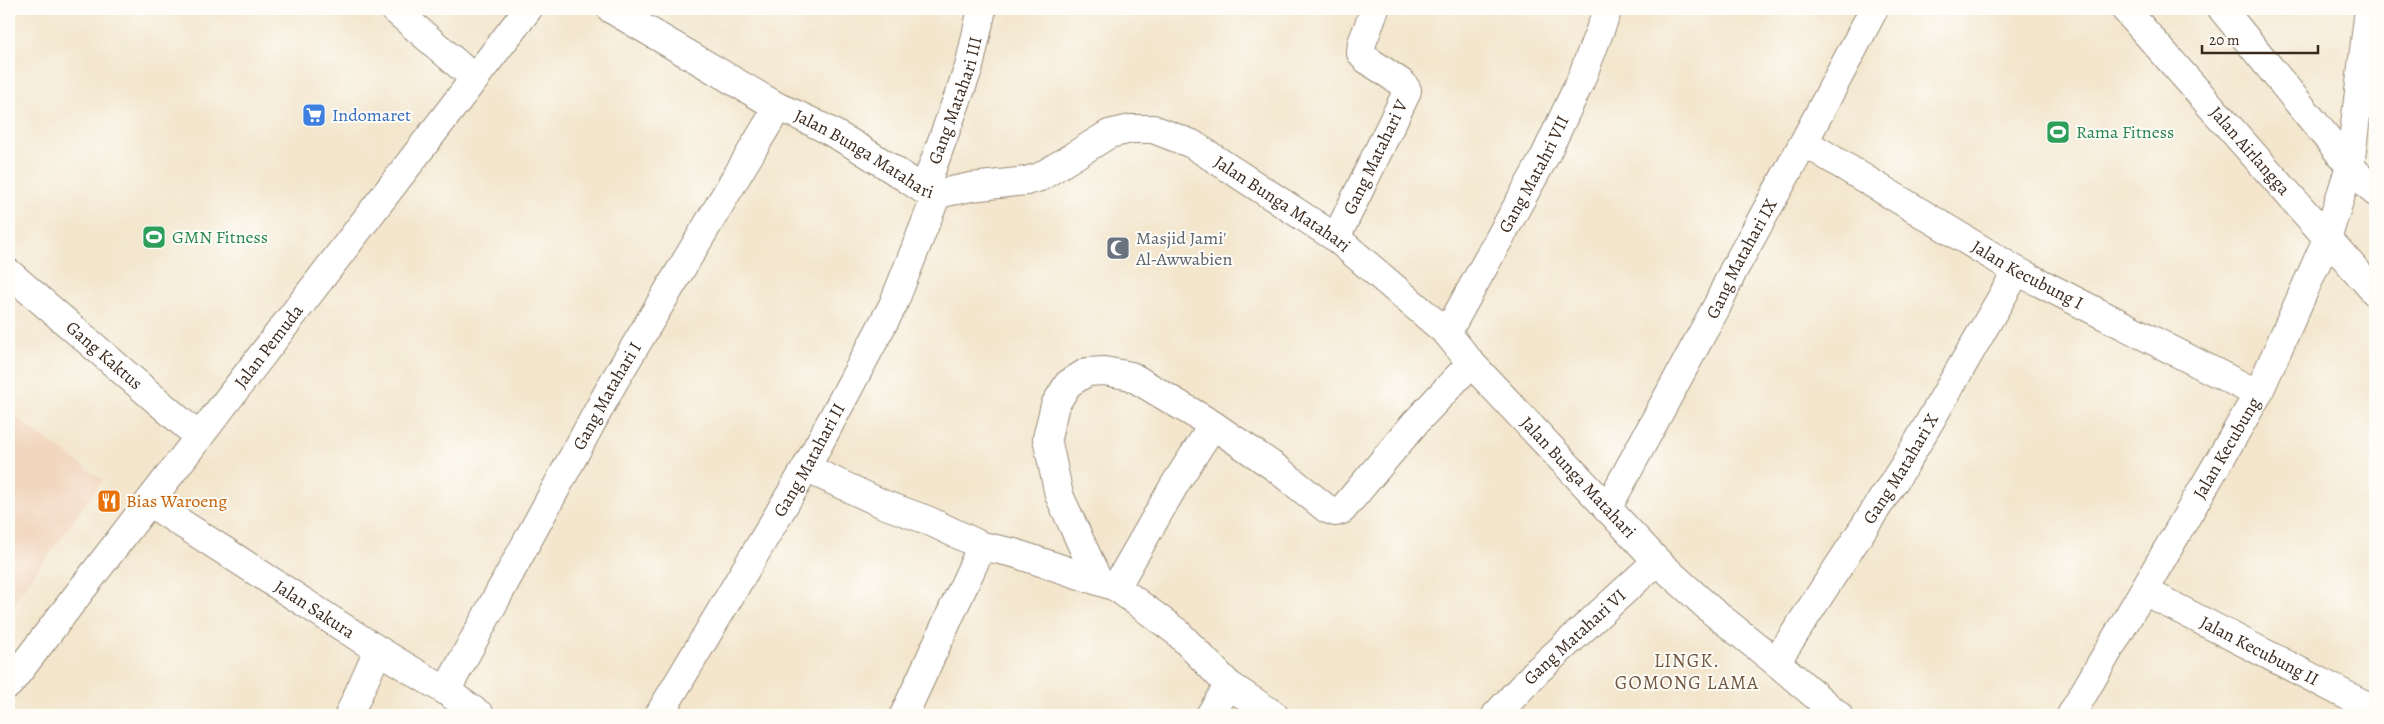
<svg xmlns="http://www.w3.org/2000/svg" width="2384" height="724" viewBox="0 0 2384 724" font-family="Alegreya,serif">
<rect width="100%" height="100%" fill="#fdfcf7"/>
<filter id="ink" filterUnits="userSpaceOnUse"><feTurbulence type="fractalNoise" baseFrequency=".02" numOctaves="2"/><feDisplacementMap in="SourceGraphic" scale="10" xChannelSelector="R" yChannelSelector="G"/><feConvolveMatrix kernelMatrix="1 2 1 2 8 2 1 2 1" color-interpolation-filters="sRGB"/></filter>
<filter id="wash" filterUnits="userSpaceOnUse"><feTurbulence type="fractalNoise" baseFrequency=".0096" numOctaves="4" result="noise"/><feDisplacementMap in="SourceGraphic" scale="20" xChannelSelector="R" yChannelSelector="G"/><feGaussianBlur stdDeviation="1.12" result="paint"/><feColorMatrix in="noise" values="0 0 0 0 0 0 0 0 0 0 0 0 0 0 0 0 0 1.4 0 .05"/><feComposite in="paint" operator="in"/></filter>
<g filter="url(#wash)">
<rect width="100%" height="100%" fill="#f3e6cd"/>
<path fill="#f1d5bd" d="M9,413L103,480L9,609Z"/>
</g>
<g filter="url(#ink)">
<g fill="none" stroke-linecap="round" stroke-linejoin="round">
<g stroke="#978876" stroke-width="30">
<g id="street">
<path d="M394,9L475,79"/>
<path id="s1" d="M611,9L778,107C830,127 877,159 924,190L937,194L971,187L1026,181L1040,177L1109,134L1131,129H1153L1192,144L1336,238L1447,333L1471,363L1657,561L1712,611L1776,662L1838,715"/>
<path id="s2" d="M1804,142L2017,271L2258,394"/>
<path id="s3" d="M924,190L969,67L982,9"/>
<path id="s4" d="M1336,238L1406,94L1407,90L1403,84L1366,59L1361,53L1362,43L1375,9"/>
<path id="s5" d="M9,273L199,437"/>
<path id="s6" d="M1447,333L1545,156L1580,82L1608,9"/>
<path d="M806,468L883,504L927,520L982,546L1014,553L1116,587L1177,632L1229,685L1274,715"/>
<path id="s7" d="M150,503L378,650L446,691L480,715"/>
<path id="s8" d="M1607,509L1717,306L1733,271L1804,142L1874,9"/>
<path d="M1098,580L1059,495L1047,438L1055,405L1068,384L1087,372L1104,371L1131,376L1213,425"/>
<path d="M1116,587L1175,484L1213,425L1276,468L1327,509L1335,512L1342,510L1415,423L1471,363"/>
<path id="s9" d="M2144,591L2375,710"/>
<path id="s10" d="M1776,662L1904,466L2017,271"/>
<path id="s11" d="M446,691L613,383L778,107"/>
<path d="M349,715L378,650"/>
<path id="s12" d="M659,715L806,468L893,305L937,194"/>
<path d="M904,715L982,546"/>
<path d="M1210,715L1229,685"/>
<path id="s13" d="M1496,715L1536,672L1657,561"/>
<path id="s14" d="M2071,715L2258,394L2327,239L2350,166L2369,9"/>
</g>
</g>
<g stroke="#978876" stroke-width="30">
<g id="secondary">
<path id="s15" d="M2125,9L2375,292"/>
<path d="M2222,9L2350,166L2375,192"/>
<path id="s16" d="M9,684L528,9"/>
</g>
</g>
<use href="#street" stroke="#fff" stroke-width="28"/>
<use href="#secondary" stroke="#fff" stroke-width="28"/>
</g>
</g>
<defs>
<g id="supermarket-square" transform="scale(1.25)"><rect x="-9" y="-9" width="18" height="18" rx="4" fill="#3f7fe0" stroke="#fdfcf7"/><path d="M-6-5.5h2.5l.6 2H6L4.5 2H-2.5L-4.4-4H-6ZM-1.5 3.2a1.3 1.3 0 1 0 .1 0ZM3 3.2a1.3 1.3 0 1 0 .1 0Z" fill="#fff"/></g>
<g id="stadium-square" transform="scale(1.25)"><rect x="-9" y="-9" width="18" height="18" rx="4" fill="#2e9e5b" stroke="#fdfcf7"/><path d="M0-5a6.5 5 0 1 0 0 10a6.5 5 0 1 0 0-10ZM-3.5-1.8h7v3.6h-7Z" fill="#fff"/></g>
<g id="mosque-square" transform="scale(1.25)"><rect x="-9" y="-9" width="18" height="18" rx="4" fill="#6b7280" stroke="#fdfcf7"/><path d="M3.5-4.9A6 6 0 1 0 3.5 4.9A5 5 0 1 1 3.5-4.9Z" fill="#fff"/></g>
<g id="restaurant-square" transform="scale(1.25)"><rect x="-9" y="-9" width="18" height="18" rx="4" fill="#e8710a" stroke="#fdfcf7"/><path d="M-5-6h1v4h1v-4h1v4h1v-4h1v5L-1.5 .5V6h-2V.5L-5-1ZM5-6V6H3V1.5H1.5Q1.5-4 5-6Z" fill="#fff"/></g>
</defs>
<g fill-rule="evenodd">
<use href="#supermarket-square" x="314" y="115"/>
<use href="#stadium-square" x="2058" y="132"/>
<use href="#stadium-square" x="154" y="237"/>
<use href="#mosque-square" x="1118" y="248"/>
<use href="#restaurant-square" x="109" y="501"/>
</g>
<g text-anchor="middle" dominant-baseline="central" stroke-width="4" stroke-linejoin="round" paint-order="stroke">
<g font-size="18" fill="#3b2a1e" stroke="#fdfcf7">
<text stroke="none"><textPath href="#s3" startOffset="95">Gang Matahari III</textPath></text>
<text stroke="none"><textPath href="#s15" startOffset="189">Jalan Airlangga</textPath></text>
<text stroke="none"><textPath href="#s1" startOffset="292">Jalan Bunga Matahari</textPath></text>
<text stroke="none"><textPath href="#s4" startOffset="90">Gang Matahari V</textPath></text>
<text stroke="none"><textPath href="#s6" startOffset="181">Gang Matahri VII</textPath></text>
<text stroke="none"><textPath href="#s1" startOffset="756">Jalan Bunga Matahari</textPath></text>
<text stroke="none"><textPath href="#s8" startOffset="284">Gang Matahari IX</textPath></text>
<text stroke="none"><textPath href="#s2" startOffset="260">Jalan Kecubung I</textPath></text>
<text stroke="none"><textPath href="#s16" startOffset="426">Jalan Pemuda</textPath></text>
<text stroke="none"><textPath href="#s5" startOffset="126">Gang Kaktus</textPath></text>
<text stroke="none"><textPath href="#s11" startOffset="336">Gang Matahari I</textPath></text>
<text stroke="none"><textPath href="#s14" startOffset="309">Jalan Kecubung</textPath></text>
<text stroke="none"><textPath href="#s12" startOffset="296">Gang Matahari II</textPath></text>
<text stroke="none"><textPath href="#s10" startOffset="230">Gang Matahari X</textPath></text>
<text stroke="none"><textPath href="#s1" startOffset="1161">Jalan Bunga Matahari</textPath></text>
<text stroke="none"><textPath href="#s7" startOffset="196">Jalan Sakura</textPath></text>
<text stroke="none"><textPath href="#s13" startOffset="111">Gang Matahari VI</textPath></text>
<text stroke="none"><textPath href="#s9" startOffset="130">Jalan Kecubung II</textPath></text>
</g>
<g font-size="18" fill="#366cbe" stroke="#fdfcf7" text-anchor="start">
<text x="332" y="115">Indomaret</text>
</g>
<g font-size="18" fill="#27864d" stroke="#fdfcf7" text-anchor="start">
<text x="2076" y="132">Rama Fitness</text>
<text x="172" y="237">GMN Fitness</text>
</g>
<g font-size="18" fill="#5b616d" stroke="#fdfcf7" text-anchor="start">
<text x="1136" y="238">Masjid Jami'<tspan x="1136" dy="21">Al-Awwabien</tspan></text>
</g>
<g font-size="18" fill="#c56008" stroke="#fdfcf7" text-anchor="start">
<text x="126" y="501">Bias Waroeng</text>
</g>
<g font-size="19" letter-spacing="1" fill="#725741" stroke="#fdfcf7">
<text x="1687" y="661">LINGK.<tspan x="1687" dy="22">GOMONG LAMA</tspan></text>
</g>
</g>
<rect width="2384" height="724" fill="none" stroke="#fdfcf7" stroke-width="30"/>
<path d="M2202 45v8h116v-8" fill="none" stroke="#3b2a1e" stroke-width="2.5"/>
<text x="2209" y="45" font-size="15" fill="#3b2a1e" stroke="#fdfcf7" stroke-width="4" paint-order="stroke">20 m</text>
</svg>
